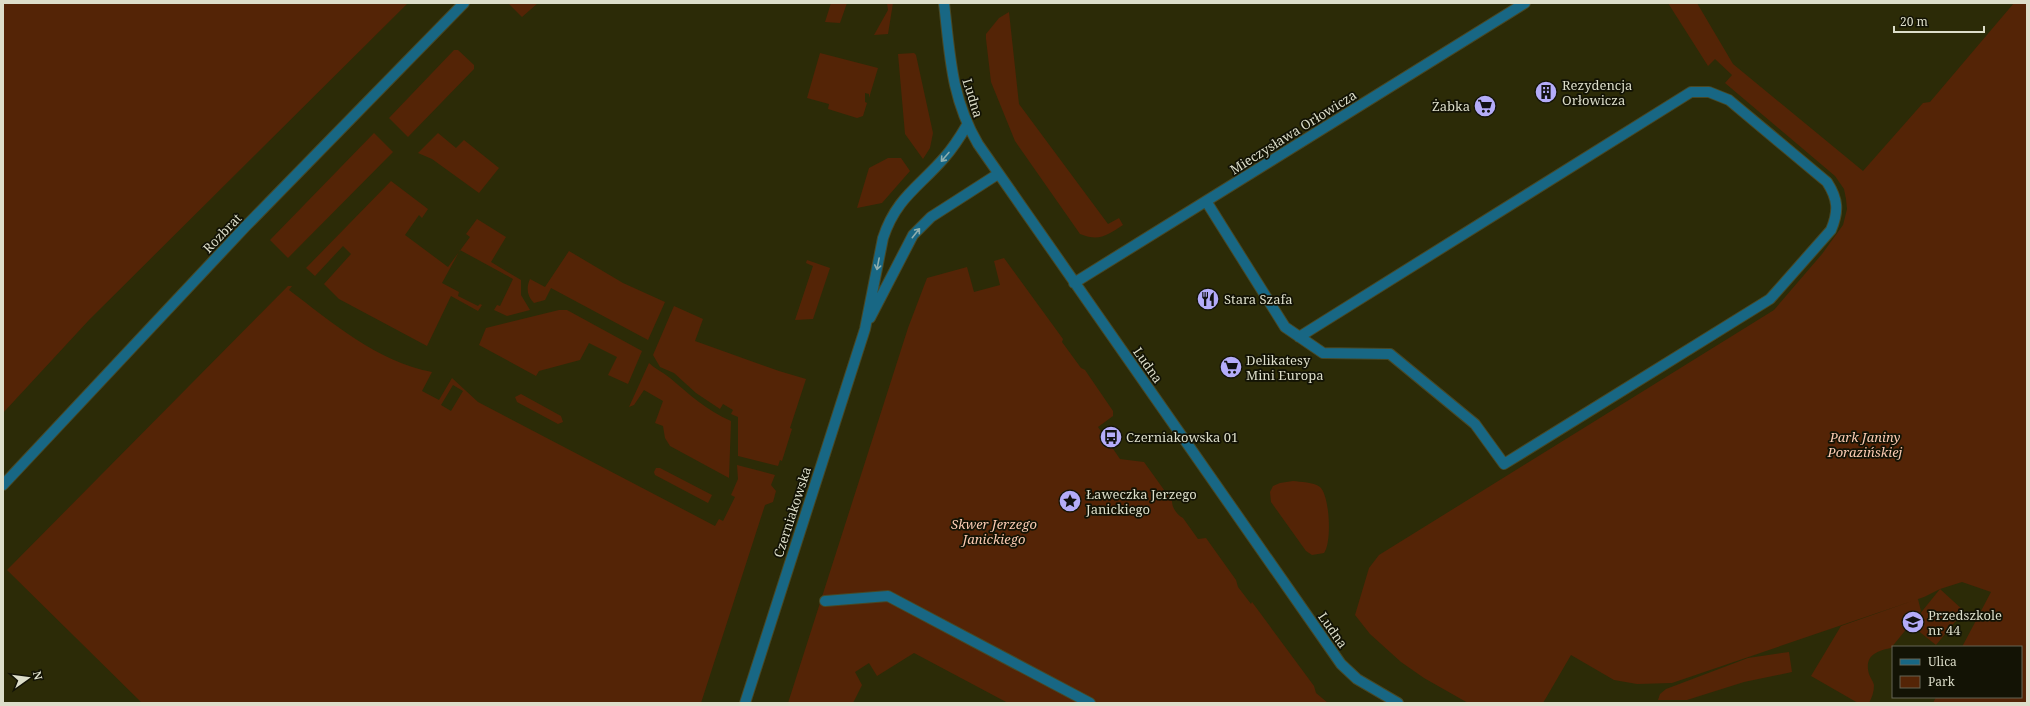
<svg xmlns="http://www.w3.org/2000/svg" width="2030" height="706" viewBox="0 0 2030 706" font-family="'Noto Serif',serif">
<rect width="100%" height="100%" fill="#2c2b07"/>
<path fill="#542406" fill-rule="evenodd" d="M3,3H408L89,320L3,413Z
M508,3H538L522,17Z
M831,3H847L840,23L825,22Z
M887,3H893L888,34L874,35L888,10Z
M1668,3H1697L1733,64L1863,171L1923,103L1930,102L2014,3H2027V703H1933L1936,697H2021V647H1962L1991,592L1962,582L1940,589L1964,611L1936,645L1911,625L1940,589L1924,597L1672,683L1637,684L1614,680L1571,655L1543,703H1468L1424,678L1401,662L1370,634L1355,615L1369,568L1379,555L1774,310L1822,254L1843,225L1847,209L1846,199L1844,189L1835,176L1725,83L1732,75L1715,59L1708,66Z
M1009,12L1019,104L1108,224L1119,218L1123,225C1107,235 1100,242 1080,234L1015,141L991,82L986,39V34L999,18Z
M454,50H458L474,65V69L408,137L389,118Z
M820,53L878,68L869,98V94L865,93V102L867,103L863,116L857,118L828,109L829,104L807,98Z
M914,53L916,55L933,133L930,148L923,159L905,134L898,54Z
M374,133L393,152L288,258L270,240Z
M438,133L456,148L464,140L499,168L479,193L432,159L418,153Z
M888,158H901L910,171L882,203L857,208L869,168Z
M391,181L428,209L422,218L419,215L405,235L448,267L470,237L466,234L477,219L506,237L491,262L521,280V295L530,310L507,316L494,310L497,305L500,306L513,279L460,250L442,283L459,292L458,296L478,306L480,304L482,305L478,311L451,296L427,346L339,299L324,284L351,254L343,246L315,276L306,268Z
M569,251L623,283L665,302L648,340L551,288L545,300L534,303C527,296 526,288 530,279L545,287Z
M1004,258L1063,339L1062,342L1081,368L1085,370L1113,411V416L1098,427L1120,459L1144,462L1172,501C1172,508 1177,515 1183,518L1198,539L1206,538L1236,580L1238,587L1251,604L1252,602L1314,686L1316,693L1328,703H1008L914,653L877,676L869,663L855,672L862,685L853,703H788L908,328L927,278L967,267L974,292L1000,285L994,261Z
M807,260L830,268L813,319L795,320L813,266L806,263Z
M288,286H292L289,290C333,323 376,361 432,372L422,391L439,400L452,378L478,402L715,526L719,519L723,521L735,497L731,495L738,479L737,465L775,475L771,485L776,491L773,502L765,505L701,703H142L7,570ZM453,385L463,391L451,411L441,405Z
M674,306L703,319L695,341L779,371L806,379L790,428L792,429L782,461L780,460L778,466L738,456V417L731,414L733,410L723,404L720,409L696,393L674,373L660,367L653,355Z
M559,310H567L642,351L628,384L608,375L617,357L589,343L580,360L539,371L536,376L479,345L486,328Z
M649,363C655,369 663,372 670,378C690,395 706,410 731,421L729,478L670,446L665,438L663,426L655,423L663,401L644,390L634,405L629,407Z
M521,394L561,416L563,422L558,424L517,402L515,397Z
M656,468H660L712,495L708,503L655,475L654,472Z
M1293,481C1301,482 1313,482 1320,487C1330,496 1332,543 1324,553L1312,555L1306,551L1271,502L1270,492L1273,486L1280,483Z
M1918,599L1921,611L1891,648C1876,651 1864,656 1869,674C1870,677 1873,681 1874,685C1874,692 1872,697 1869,703H1858L1811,676L1841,626Z
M1789,652L1792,672L1744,682L1687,700H1658L1660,694L1666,689L1748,658Z"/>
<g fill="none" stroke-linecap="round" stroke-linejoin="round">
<g stroke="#484826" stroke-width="12">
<path id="minor" d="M944,3C950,55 951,98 978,144L1341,664L1357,679L1398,703
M1206,201L1285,327L1323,353L1390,354L1475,424L1504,464L1770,299L1831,230C1839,211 1838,199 1827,182L1729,100L1709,92H1691L1299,337
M1074,283L1525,3
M870,318L913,235L931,217L998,174
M3,485L245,227L464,3
M825,601L888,596L1090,703
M745,703L865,329L883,238C896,198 919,187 944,158C953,148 960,137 967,125"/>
</g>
<use href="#minor" stroke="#186784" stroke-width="10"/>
</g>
<defs><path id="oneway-shaft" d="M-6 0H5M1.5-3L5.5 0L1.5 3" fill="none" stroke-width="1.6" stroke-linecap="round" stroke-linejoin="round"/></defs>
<g stroke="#8eaeae">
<use href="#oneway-shaft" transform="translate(945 157) rotate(131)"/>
<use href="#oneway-shaft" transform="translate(916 233) rotate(-51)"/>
<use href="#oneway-shaft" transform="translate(878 264) rotate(101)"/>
</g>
<defs>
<g id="building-disc" transform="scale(1.15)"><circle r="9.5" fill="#b4acf9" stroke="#131305"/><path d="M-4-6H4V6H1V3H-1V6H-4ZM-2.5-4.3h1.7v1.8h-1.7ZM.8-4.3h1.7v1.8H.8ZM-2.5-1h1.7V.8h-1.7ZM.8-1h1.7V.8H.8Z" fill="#111"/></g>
<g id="supermarket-disc" transform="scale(1.15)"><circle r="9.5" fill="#b4acf9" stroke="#131305"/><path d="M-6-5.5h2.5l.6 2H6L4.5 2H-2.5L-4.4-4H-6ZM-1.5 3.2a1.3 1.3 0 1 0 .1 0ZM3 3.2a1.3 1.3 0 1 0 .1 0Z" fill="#111"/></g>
<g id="restaurant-disc" transform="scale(1.15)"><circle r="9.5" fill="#b4acf9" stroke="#131305"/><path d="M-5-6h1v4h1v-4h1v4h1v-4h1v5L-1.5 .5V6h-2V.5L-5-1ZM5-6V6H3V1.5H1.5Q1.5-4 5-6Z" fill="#111"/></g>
<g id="bus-disc" transform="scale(1.15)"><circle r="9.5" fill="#b4acf9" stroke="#131305"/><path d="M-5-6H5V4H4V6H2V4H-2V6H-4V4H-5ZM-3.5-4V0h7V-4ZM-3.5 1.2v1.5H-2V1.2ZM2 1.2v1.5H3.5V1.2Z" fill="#111"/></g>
<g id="sight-disc" transform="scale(1.15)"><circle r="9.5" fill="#b4acf9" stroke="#131305"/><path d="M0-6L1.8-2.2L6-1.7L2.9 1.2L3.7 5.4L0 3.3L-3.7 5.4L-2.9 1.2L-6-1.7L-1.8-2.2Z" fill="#111"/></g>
<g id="school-disc" transform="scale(1.15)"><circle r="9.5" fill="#b4acf9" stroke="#131305"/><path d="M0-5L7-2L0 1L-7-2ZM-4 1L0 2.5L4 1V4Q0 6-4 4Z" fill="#111"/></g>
</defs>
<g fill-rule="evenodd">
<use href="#building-disc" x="1546" y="92"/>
<use href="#supermarket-disc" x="1485" y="106"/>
<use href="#restaurant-disc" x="1208" y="299"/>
<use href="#supermarket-disc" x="1231" y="367"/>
<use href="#bus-disc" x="1111" y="437"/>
<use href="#sight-disc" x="1070" y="501"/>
<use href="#school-disc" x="1913" y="622"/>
</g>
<g text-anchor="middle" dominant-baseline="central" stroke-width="3.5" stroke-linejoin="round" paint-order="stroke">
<g font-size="13" fill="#dddeca" stroke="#131305" text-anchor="start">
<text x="1562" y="85">Rezydencja<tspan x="1562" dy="15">Orłowicza</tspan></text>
<text x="1470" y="106" text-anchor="end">Żabka</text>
<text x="1224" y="299">Stara Szafa</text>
<text x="1246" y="360">Delikatesy<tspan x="1246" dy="15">Mini Europa</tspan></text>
<text x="1126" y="437">Czerniakowska 01</text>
<text x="1086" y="494">Ławeczka Jerzego<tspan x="1086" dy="15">Janickiego</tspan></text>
<text x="1928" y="615">Przedszkole<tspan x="1928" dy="15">nr 44</tspan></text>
</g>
<g font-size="13" fill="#dddeca" stroke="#131305">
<text transform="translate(973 98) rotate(73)">Ludna</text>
<text transform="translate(1293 132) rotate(-32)">Mieczysława Orłowicza</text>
<text transform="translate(222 233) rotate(-46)">Rozbrat</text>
<text transform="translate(1148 365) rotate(55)">Ludna</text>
<text transform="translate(792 512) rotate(-72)">Czerniakowska</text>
<text transform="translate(1333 630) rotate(55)">Ludna</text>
</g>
<g font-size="13" font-style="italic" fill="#fbcbb2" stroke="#131305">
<text x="1865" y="437">Park Janiny<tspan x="1865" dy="15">Porazińskiej</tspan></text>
<text x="994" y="524">Skwer Jerzego<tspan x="994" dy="15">Janickiego</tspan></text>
</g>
</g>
<rect width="2030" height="706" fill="none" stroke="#dddeca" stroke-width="8"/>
<rect x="1892" y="646" width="130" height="52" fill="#131305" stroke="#646454"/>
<rect x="1900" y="659" width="20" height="6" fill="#186784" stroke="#646454"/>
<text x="1928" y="666" font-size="12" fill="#dddeca">Ulica</text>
<rect x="1900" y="676" width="20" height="12" fill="#542406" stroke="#646454"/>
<text x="1928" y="686" font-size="12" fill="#dddeca">Park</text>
<g transform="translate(28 678) rotate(76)" stroke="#131305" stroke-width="3" paint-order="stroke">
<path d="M0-3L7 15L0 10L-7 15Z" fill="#dddeca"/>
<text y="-6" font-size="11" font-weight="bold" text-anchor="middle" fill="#dddeca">N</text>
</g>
<path d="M1894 26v6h90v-6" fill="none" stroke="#dddeca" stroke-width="2"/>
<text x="1900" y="26" font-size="12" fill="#dddeca" stroke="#131305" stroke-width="3" paint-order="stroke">20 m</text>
</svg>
